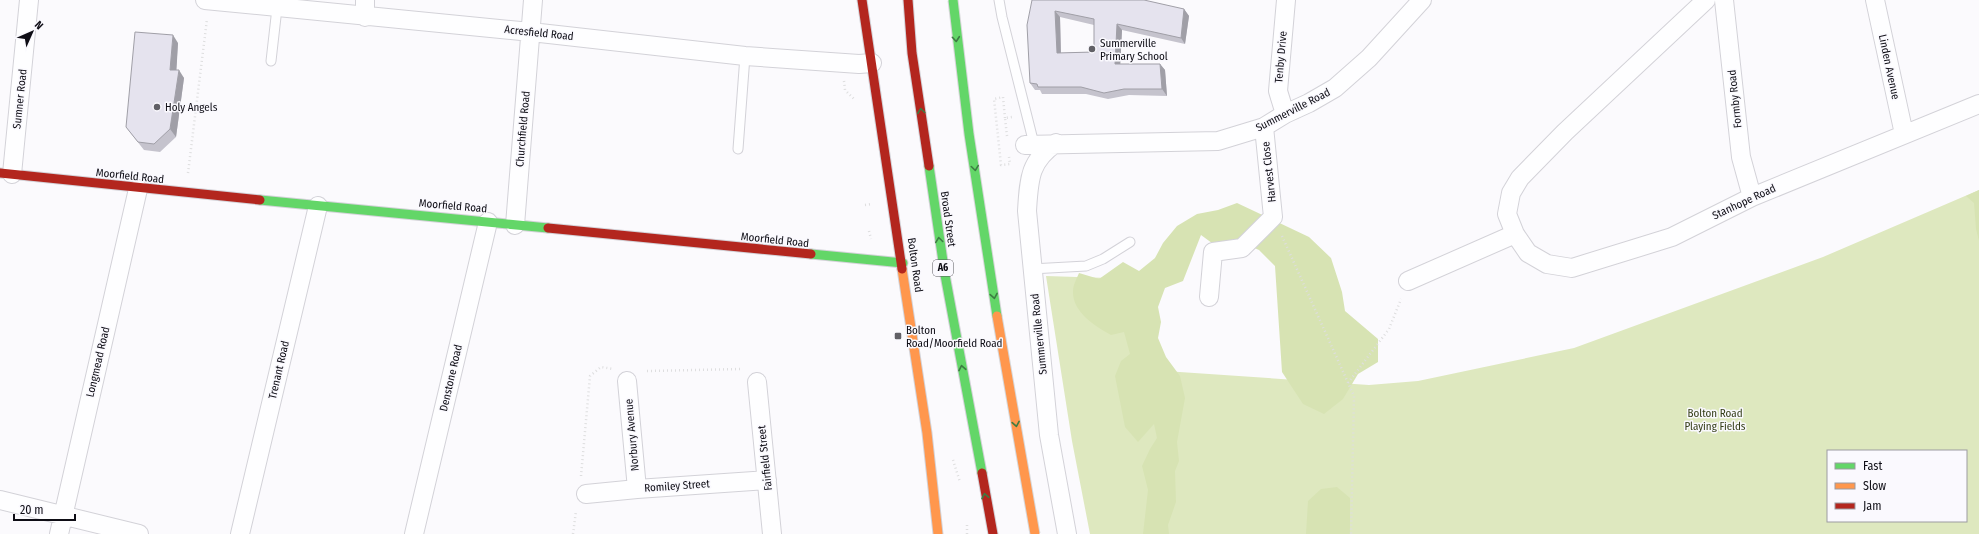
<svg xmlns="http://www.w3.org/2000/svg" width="1979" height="534" viewBox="0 0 1979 534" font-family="'Fira Sans Condensed',sans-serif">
<rect width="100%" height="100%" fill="#fbfafd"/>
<path fill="#dee8bf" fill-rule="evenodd" d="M1979,190V534H1090L1072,441L1046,276L1139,279L1150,370L1369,385L1418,381L1574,348L1823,257ZM1828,451H1966V521H1828Z"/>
<path fill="#d7e3b3" d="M1979,190V241L1976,229L1974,203L1966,196Z
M1237,203L1309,237L1331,258L1342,292L1345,311L1378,339V362L1358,374L1343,399L1324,414L1303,404L1282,372L1275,266L1259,250L1234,239L1216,246L1201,235L1183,281L1165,288L1158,307L1161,322L1158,338L1166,357L1180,376L1185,398L1177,442L1179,461L1175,471L1176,502L1168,525L1169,534H1143L1148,490L1142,466L1150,449L1157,438L1154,424L1138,442L1125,427L1115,376L1121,361L1130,354L1124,332L1111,335C1095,326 1072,312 1073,291C1073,285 1077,278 1079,273L1099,279L1123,262L1139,271L1155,258L1163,243L1177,226L1197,214L1218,210Z
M1337,487L1350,498V534H1306L1308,501L1321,489Z"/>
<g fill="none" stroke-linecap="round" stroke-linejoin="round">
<g stroke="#d3d2d8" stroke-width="11">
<path id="lane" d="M999,0L1002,17L1034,144
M271,61L277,8
M738,149L745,56
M1031,269L1086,266L1103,259L1130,242"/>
</g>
<g stroke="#d3d2d8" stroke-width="20">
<path id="street" d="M205,0L531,32L745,56L859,64L872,63
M1706,0L1565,132L1520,178L1511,193L1507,214L1515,234L1528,253L1547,264L1572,268L1672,237L1752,197L1979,104
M1724,0L1741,157L1752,197
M1875,0L1904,134
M365,17V0
M1285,114L1278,91L1286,0
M1056,143C1029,161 1029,180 1027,211L1049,435L1067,534
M1025,145L1218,141L1264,127L1285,114L1309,103L1335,88L1369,58L1422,0
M12,174L29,0
M515,225L533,0
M1408,281L1515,234
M1209,297L1213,252L1242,248L1273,217L1264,127
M627,381L637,489
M757,382L772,534
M586,494L637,489L767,480
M0,500L139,534
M59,534L138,189
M240,534L318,206
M414,534L488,222"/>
</g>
<g stroke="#d3d2d8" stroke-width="11">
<path id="fast" d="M929,166L945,275L982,473
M260,200L548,228
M811,254L903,263"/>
</g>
<g stroke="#d3d2d8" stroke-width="11">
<path id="slow" d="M902,269L927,433L938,534"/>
</g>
<g stroke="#d3d2d8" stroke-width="11">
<path id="jam" d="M862,0L902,269
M908,0L912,53L929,166
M0,173L260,200
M548,228L811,254
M982,473L993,534"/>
</g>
<path stroke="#dededf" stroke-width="2.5" stroke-dasharray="1 3" stroke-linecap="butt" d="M844,81L845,90L855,100
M1005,118L1003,97L994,99L1001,165L1010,164L1009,157
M1007,136L1005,118L1012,117
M188,173L207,19
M865,205L872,204
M869,231L871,239
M1282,236L1354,396L1351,534
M647,371L741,369
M1348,383L1389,329L1401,299
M953,460L960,482
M581,476L590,376L601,367L613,369
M573,534L576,511
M967,534V523"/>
<use href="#lane" stroke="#fefeff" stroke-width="9"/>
<use href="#street" stroke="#fefeff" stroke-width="18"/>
<use href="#fast" stroke="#63d668" stroke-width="9"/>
<use href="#slow" stroke="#ff974d" stroke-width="9"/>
<use href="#jam" stroke="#b3261e" stroke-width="9"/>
<g stroke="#d7d7d9" stroke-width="11" stroke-linecap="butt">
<path id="fast-bridge" d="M953,0L969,134L997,316"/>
</g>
<g stroke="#d7d7d9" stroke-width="11" stroke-linecap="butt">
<path id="slow-bridge" d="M997,316L1035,534"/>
</g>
<use href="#fast-bridge" stroke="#63d668" stroke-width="9"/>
<use href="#slow-bridge" stroke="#ff974d" stroke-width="9"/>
</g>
<path fill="#c5c3cd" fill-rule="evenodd" d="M1032,0L1184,9L1189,16L1185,44L1122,30L1120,64H1160L1165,70L1167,96L1129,95L1108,99L1086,94H1042L1040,90H1035L1030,83ZM1060,17L1094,25V52L1061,53Z
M178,43L176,70L184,78L176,137L160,152L144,150L126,127Z"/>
<path fill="#a09fa7" d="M1184,9L1189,16L1185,44L1181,38Z
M1055,11L1060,17L1061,59L1057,53Z
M1117,24L1122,30L1120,70L1115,64Z
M173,35L178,43L176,78L170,70Z
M1160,64L1165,70L1167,96L1162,89Z
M179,70L184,78L176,137L170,129Z"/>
<path fill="#e5e3ee" stroke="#a09fa7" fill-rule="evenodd" d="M1032,0H1144L1184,9L1181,38L1117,24L1115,64H1160L1162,89H1124L1104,93L1081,87H1038L1037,84L1030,83L1027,25ZM1055,11L1094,19V52L1057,53Z
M135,32L173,35L170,70H179L170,129L154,144L138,142L126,127Z"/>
<defs><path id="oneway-chevron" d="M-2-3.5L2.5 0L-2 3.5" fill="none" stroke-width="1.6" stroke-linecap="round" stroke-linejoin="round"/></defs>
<g stroke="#3d7c43">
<use href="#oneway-chevron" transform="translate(956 39) rotate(85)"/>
<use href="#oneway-chevron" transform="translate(921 111) rotate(-98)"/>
<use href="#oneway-chevron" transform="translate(975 168) rotate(82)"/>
<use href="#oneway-chevron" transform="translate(939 240) rotate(-98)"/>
<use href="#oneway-chevron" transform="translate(994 296) rotate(80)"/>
<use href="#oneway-chevron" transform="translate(962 368) rotate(-101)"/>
<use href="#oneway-chevron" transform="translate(1016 424) rotate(80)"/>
<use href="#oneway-chevron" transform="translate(985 496) rotate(-101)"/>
</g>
<g fill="#616066" stroke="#faf9fe" stroke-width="1.5">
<circle cx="1092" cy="49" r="4"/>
<circle cx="157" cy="107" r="4"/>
<rect x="894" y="332" width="8" height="8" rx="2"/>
</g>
<g text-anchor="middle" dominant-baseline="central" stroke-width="3" stroke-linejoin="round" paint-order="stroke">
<rect fill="#faf9fe" stroke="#55545b" stroke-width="1" x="933" y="260" width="20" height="16" rx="3"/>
<g font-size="10" font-weight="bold" fill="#0e0d15">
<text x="943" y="268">A6</text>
</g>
<g font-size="11" fill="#0e0d15" stroke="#faf9fe">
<text transform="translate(539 33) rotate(6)">Acresfield Road</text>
<text transform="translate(1281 57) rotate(-85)">Tenby Drive</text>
<text transform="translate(1889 67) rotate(78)">Linden Avenue</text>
<text transform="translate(20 99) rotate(-84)">Sumner Road</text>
<text transform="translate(1735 99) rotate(-96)">Formby Road</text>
<text transform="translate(1293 110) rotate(-27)">Summerville Road</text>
<text transform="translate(523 129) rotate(-85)">Churchfield Road</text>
<text transform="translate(1269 172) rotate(-96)">Harvest Close</text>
<text transform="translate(130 176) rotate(6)">Moorfield Road</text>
<text transform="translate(1744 202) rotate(-25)">Stanhope Road</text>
<text transform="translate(453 206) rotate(5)">Moorfield Road</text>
<text transform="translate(948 219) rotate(82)">Broad Street</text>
<text transform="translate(775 240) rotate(6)">Moorfield Road</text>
<text transform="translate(915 265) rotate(82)">Bolton Road</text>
<text transform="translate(1039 334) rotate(-96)">Summerville Road</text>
<text transform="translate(98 362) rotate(-77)">Longmead Road</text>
<text transform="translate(279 370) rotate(-77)">Trenant Road</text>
<text transform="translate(451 378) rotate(-77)">Denstone Road</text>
<text transform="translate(632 435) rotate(-95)">Norbury Avenue</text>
<text transform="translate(765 458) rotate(-96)">Fairfield Street</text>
<text transform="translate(677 486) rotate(-4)">Romiley Street</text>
</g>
<g font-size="11" fill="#0e0d15" stroke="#faf9fe" text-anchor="start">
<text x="1100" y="43">Summerville<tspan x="1100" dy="13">Primary School</tspan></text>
<text x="165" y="107">Holy Angels</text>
<text x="906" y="330">Bolton<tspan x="906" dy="13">Road/Moorfield Road</tspan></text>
</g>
<g font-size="11" fill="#353e18" stroke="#faf9fe">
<text x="1715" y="413">Bolton Road<tspan x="1715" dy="13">Playing Fields</tspan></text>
</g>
</g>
<rect x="1827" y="450" width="140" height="72" fill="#faf9fe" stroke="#9c9ba1"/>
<rect x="1835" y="463" width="20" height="6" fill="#63d668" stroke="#9c9ba1"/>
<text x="1863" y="470" font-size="12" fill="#0e0d15">Fast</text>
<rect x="1835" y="483" width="20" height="6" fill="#ff974d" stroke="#9c9ba1"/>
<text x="1863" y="490" font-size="12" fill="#0e0d15">Slow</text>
<rect x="1835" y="503" width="20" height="6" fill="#b3261e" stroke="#9c9ba1"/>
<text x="1863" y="510" font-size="12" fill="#0e0d15">Jam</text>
<g transform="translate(32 32) rotate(45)" stroke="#faf9fe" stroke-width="3" paint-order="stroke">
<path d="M0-3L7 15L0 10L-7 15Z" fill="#0e0d15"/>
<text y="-6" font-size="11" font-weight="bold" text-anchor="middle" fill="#0e0d15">N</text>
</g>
<path d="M14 514v6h61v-6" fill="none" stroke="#0e0d15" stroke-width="2"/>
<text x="20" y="514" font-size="12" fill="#0e0d15" stroke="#faf9fe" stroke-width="3" paint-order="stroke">20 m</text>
</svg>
